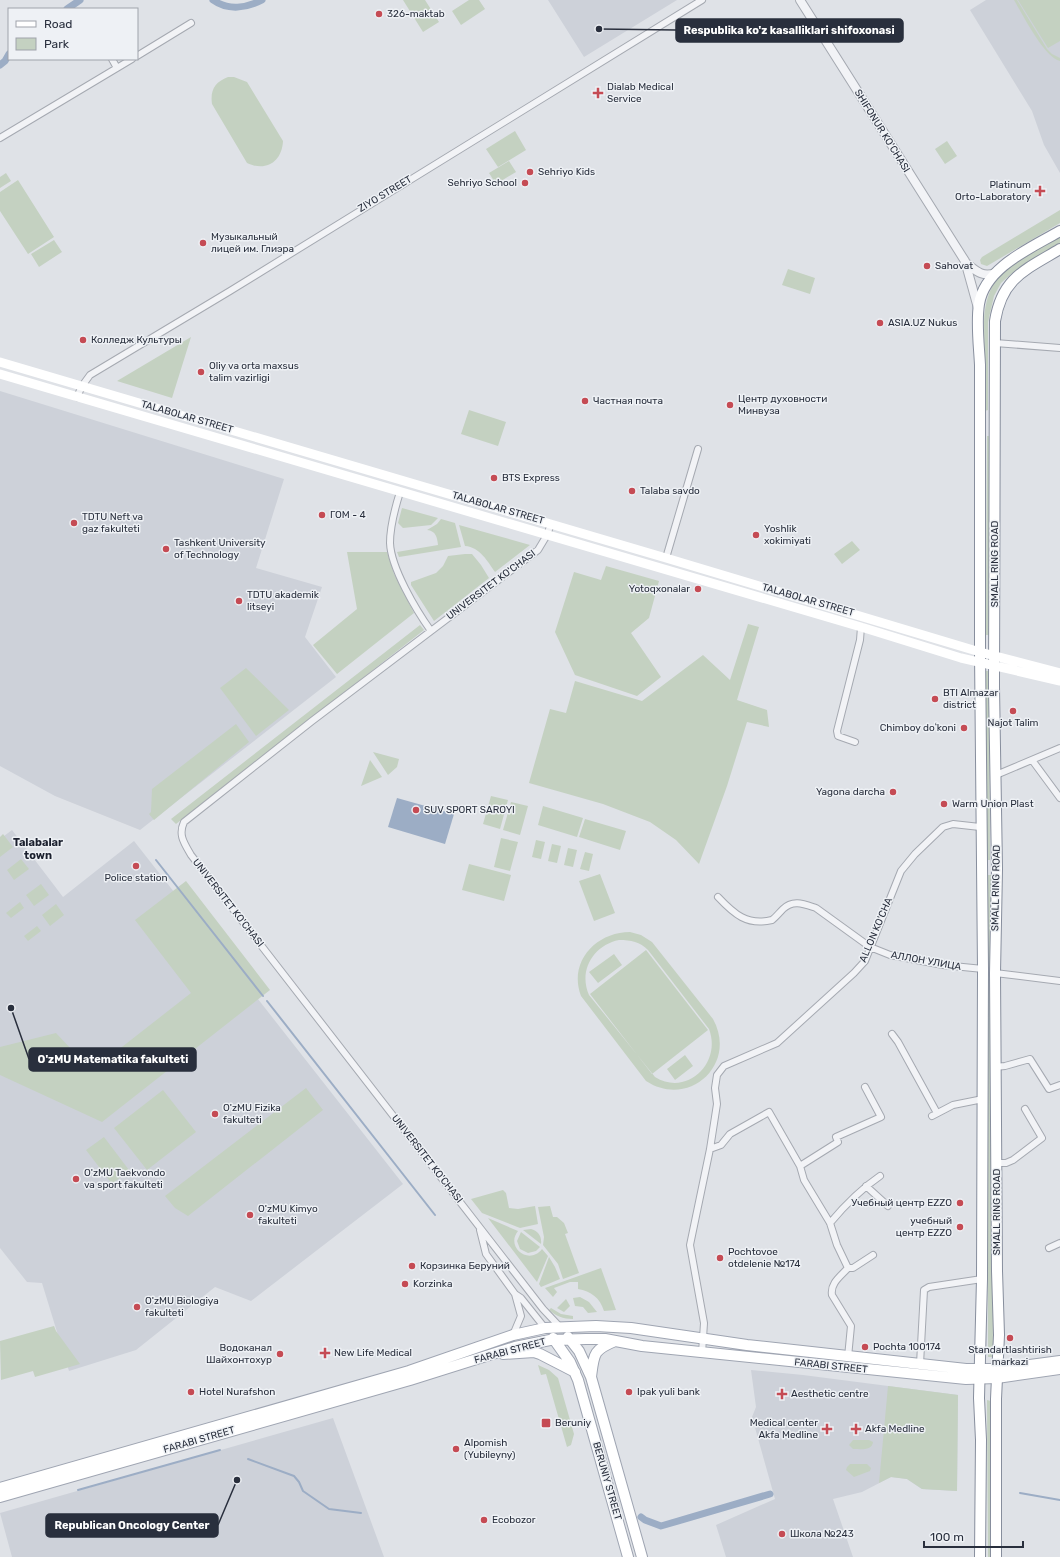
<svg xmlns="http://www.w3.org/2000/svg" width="1060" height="1557" viewBox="0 0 1060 1557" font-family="Rubik,sans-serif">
<rect width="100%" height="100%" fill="#dfe2e7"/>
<path fill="#cdd1d9" d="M548,0H677L584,57Z
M986,0H1060V173L1044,145L1032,111L970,10Z
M0,391L284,479L256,568L322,587L305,637L336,677L140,830L55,796L0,766Z
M12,830L63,897L134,841L403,1184L251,1301L215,1287L136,1350L69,1371L42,1283L27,1282L0,1248V839Z
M751,1370L803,1375L958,1395L957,1491L922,1489L907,1479L891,1477L862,1492L833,1499L853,1557H726L716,1525L775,1499L752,1417L756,1407Z
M333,1418L384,1557H12L0,1513Z"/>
<path fill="#c4d1c1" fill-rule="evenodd" d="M403,0H425L439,22L423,32Z
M469,0H479L485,9L461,25L452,11Z
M1014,0H1017L1047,49L1052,54L1060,58V61C1044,57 1023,15 1014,0Z
M1018,0H1060V41L1048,48Z
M228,77H234L247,82L283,141C282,162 266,172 247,163L212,104C210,90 215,82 228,77Z
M515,131L526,150L498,167L486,149Z
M947,141L957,156L945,164L935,149Z
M509,161L516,172L496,184L489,173Z
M6,173L11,181L0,188V177Z
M18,180L54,237L28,254L0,211V192Z
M1060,210V223L987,266L981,264L980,260L982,257Z
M1060,235V243L1011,274L1001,283L994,296L988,322V410L985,411L984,322C986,268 1020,259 1060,235Z
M54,240L62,252L39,267L31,254Z
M788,269L815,278L810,294L782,285Z
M191,337L172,398L117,381Z
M469,410L506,422L498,446L461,434Z
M987,436H990V635H986Z
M402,508L438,518L431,525L403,528L398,523Z
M441,519L455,523L461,547L399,557L397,552L438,545C437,537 436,531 427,530L437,524Z
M459,525L530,545L495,572C488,562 480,547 465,546Z
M852,541L860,550L842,564L834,554Z
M347,552H387L394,574L414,613L337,674L313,645L357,609Z
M465,554H472L481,565L489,578L434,621L411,585V582L436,573L443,566L448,556Z
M606,566L659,581L649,618L631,633L661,677L637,696L575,675L555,632L574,572L601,580Z
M748,624L759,627L737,700L767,710L769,727L747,722L727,786L699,864L676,840L650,822L603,804L529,783L550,709L566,713L575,681L642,701L703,655L730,680Z
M420,625L424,630L176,824L171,819Z
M246,668L289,710L256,736L220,688Z
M985,671H989L990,860H986Z
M236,724L249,742L154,820L149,814L151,812L152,789Z
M373,752L399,759L397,767L388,775Z
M370,760L382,777L361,786Z
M491,796L508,800L500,829L483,824Z
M511,802L528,806L520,835L503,830Z
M543,806L583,818L577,837L538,825Z
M585,819L626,831L620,850L579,837Z
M3,834L13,847L0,857V837Z
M501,838L518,842L510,871L494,867Z
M536,840L545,842L541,859L532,857Z
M552,844L561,846L557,863L548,861Z
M568,848L577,850L573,867L564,865Z
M585,852L593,854L589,871L580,869Z
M21,859L29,869L14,880L7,870Z
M469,864L511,875L504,901L462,890Z
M600,874L615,913L594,921L579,881Z
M987,875H992L993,1357H988Z
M186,881L270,990L102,1122L0,1075V1047L56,1033L73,1051L104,1061L191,993L135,920Z
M41,884L49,895L34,906L26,895Z
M20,902L24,908L11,918L6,913Z
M56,904L64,915L50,926L42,915Z
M37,926L41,931L28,941L24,936Z
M630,932L641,935L652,942L713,1019C738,1064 689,1109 646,1081L581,996C568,962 596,932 630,932ZM619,940C631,940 640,942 648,950L709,1029C722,1063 687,1097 655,1077L589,995C578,970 594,945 619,940Z
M646,950L708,1030L652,1074L590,994Z
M614,954L622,965L598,983L589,972Z
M685,1055L693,1066L675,1080L667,1069Z
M306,1088L323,1110L188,1216L175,1208L165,1196Z
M163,1090L196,1132L147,1170L114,1128Z
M104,1137L129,1170L112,1184L86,1150Z
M503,1190L506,1193L509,1208L518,1209L535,1206L538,1224L520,1228L482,1213L471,1199Z
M550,1206L553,1217H557L564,1223L568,1233L565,1234L579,1273L563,1279L558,1264L543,1245L544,1237L538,1207Z
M488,1218L518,1231C505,1247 529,1266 542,1249L548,1256L537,1282Z
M531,1229C538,1231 542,1236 541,1244L523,1230Z
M521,1232L540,1247L536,1251L528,1253L520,1249L517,1241Z
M549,1257L555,1267L560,1279L541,1287L539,1284Z
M601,1268L616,1310L604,1311C600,1298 591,1291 578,1289V1282H570L554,1288L557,1292L553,1297L545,1288Z
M580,1297L589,1302L597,1312L588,1313L583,1307L575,1306L573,1298Z
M566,1299L570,1306L564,1312L557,1308Z
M551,1308L561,1314L573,1316V1319C563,1319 556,1316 549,1310Z
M54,1326L56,1331L80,1364L35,1377L33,1371L1,1380L0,1341Z
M538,1365L549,1370L558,1378L574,1434L571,1445L567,1447L546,1374L541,1375Z
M888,1386L958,1395L957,1491L922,1489L907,1479L891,1477L879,1483Z
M987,1400L991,1401V1557H988Z
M853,1440H869L873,1442C872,1451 861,1449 853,1449L849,1445Z
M850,1464H867L871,1468L870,1471L854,1477L846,1470L847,1467Z"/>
<path fill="#9cadc5" d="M397,798L454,814L445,844L388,827Z"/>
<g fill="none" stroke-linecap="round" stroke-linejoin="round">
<path stroke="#9cadc5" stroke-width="2" d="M156,860L263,996
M267,1001L435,1215
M248,1459L294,1476L299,1482L303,1491L329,1509L361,1513
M78,1490L220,1450
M1020,1493L1060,1500"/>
<path stroke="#9cadc5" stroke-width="7" d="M213,0C228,11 247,8 262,0
M67,9L80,0
M0,65L5,61L9,54
M641,1517L645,1520L661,1526L770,1494"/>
<g stroke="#a5a9b1" stroke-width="8">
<path id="minor" d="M137,56L191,23
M112,59L117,68
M0,138L132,59
M995,343L1060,348
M77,397L82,386L90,375L230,291L702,0
M400,492C395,508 390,526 390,543C391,568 416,610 431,631
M551,524L547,535L538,550L312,721L184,822C178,835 184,843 191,855L543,1309L560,1327
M666,558L698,449
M855,742L838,736L837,731L860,640L861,627
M1032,760L1060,798
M996,775L1060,748
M718,897C734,914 747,926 772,920C776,917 779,913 783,909C793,899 804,904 816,908L870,947L890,955L943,965L983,969
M995,973L1060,981
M892,1034L898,1042L937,1113
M995,1067L1005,1066L1030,1059L1049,1089L1060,1085
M932,1116L953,1105L983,1099
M710,1149L721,1145L730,1134L769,1112L800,1166L804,1180L830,1223L837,1245L848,1268
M996,1163H1006L1013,1160L1042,1138L1025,1109
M800,1166L838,1142L836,1137L881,1117L865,1087
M866,1186L888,1206
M830,1223C845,1205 861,1189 880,1176
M480,1230L486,1254L515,1294L521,1298L545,1328
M1049,1248L1060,1243
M513,1335L521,1316L515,1294
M702,1353L704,1323L690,1245L710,1149L717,1104L715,1088L717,1075L724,1066L777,1043L854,973L865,961L901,871L915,854L943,827L953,824L980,827
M848,1357L851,1326L832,1295C830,1283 841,1276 848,1268H853L873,1255
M920,1364L924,1290L929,1287L982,1279"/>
</g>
<g stroke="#a5a9b1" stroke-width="10">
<path id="tertiary" d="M800,0L965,261L978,308
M965,262C975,270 982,278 995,273"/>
</g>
<g stroke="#9fa5b2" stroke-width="12">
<path id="primary" d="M568,1337L579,1351L591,1377L642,1557
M553,1338L570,1362L578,1380L628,1557
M503,1354L534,1352L540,1354L575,1372
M591,1377C594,1354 593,1350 615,1341
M0,1488L409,1371L513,1335L545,1328L596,1326L631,1328L747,1345L966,1369H998L1060,1361
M0,1497L410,1380L515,1347L550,1340L586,1339H605L642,1346L966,1379L997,1378L1060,1369"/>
</g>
<g stroke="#878e9d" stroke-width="12">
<path id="trunk" d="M980,1557L981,1440L979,1398L982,1279L983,969L980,652V365C979,345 976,323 979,304C985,267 1031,248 1060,231
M996,1557V1399L999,1335L997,1271L995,973L997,869L994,687L995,321C1002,278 1025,270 1060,249"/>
</g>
<use href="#minor" stroke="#f2f3f6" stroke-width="6"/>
<use href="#tertiary" stroke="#f2f3f6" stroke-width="8"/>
<path stroke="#fff" stroke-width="9" d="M0,362L666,558L980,652L1060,673
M0,374L861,627L961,658L1060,681"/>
<use href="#primary" stroke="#fff" stroke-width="10"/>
<use href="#trunk" stroke="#fff" stroke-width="10"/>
</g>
<g fill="#c54b54" stroke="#eef1f5" stroke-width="1.5">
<circle cx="379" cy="14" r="4"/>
<path d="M596 87h4v4h4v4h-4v4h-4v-4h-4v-4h4z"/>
<circle cx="530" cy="172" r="4"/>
<circle cx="525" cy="183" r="4"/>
<path d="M1038 185h4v4h4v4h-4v4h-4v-4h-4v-4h4z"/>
<circle cx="203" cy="243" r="4"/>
<circle cx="927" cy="266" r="4"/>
<circle cx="880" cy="323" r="4"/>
<circle cx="83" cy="340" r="4"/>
<circle cx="201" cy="372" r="4"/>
<circle cx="585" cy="401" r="4"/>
<circle cx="730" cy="405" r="4"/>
<circle cx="494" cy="478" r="4"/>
<circle cx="632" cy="491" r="4"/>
<circle cx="322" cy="515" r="4"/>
<circle cx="74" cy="523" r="4"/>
<circle cx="756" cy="535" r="4"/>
<circle cx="166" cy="549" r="4"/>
<circle cx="698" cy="589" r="4"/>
<circle cx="239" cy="601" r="4"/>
<circle cx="935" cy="699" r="4"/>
<circle cx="1013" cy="711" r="4"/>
<circle cx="964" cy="728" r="4"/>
<circle cx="893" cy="792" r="4"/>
<circle cx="944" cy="804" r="4"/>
<circle cx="416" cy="810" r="4"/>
<circle cx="136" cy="866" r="4"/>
<circle cx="215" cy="1114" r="4"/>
<circle cx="76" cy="1179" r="4"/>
<circle cx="960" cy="1203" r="4"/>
<circle cx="250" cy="1215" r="4"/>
<circle cx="960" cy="1227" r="4"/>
<circle cx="720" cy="1258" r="4"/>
<circle cx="412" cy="1266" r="4"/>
<circle cx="405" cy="1284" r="4"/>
<circle cx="137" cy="1307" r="4"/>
<circle cx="1010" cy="1338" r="4"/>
<circle cx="865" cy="1347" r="4"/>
<path d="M323 1347h4v4h4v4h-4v4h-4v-4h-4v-4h4z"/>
<circle cx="280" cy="1354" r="4"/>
<circle cx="191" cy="1392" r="4"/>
<circle cx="629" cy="1392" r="4"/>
<path d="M780 1388h4v4h4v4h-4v4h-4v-4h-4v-4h4z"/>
<rect x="541" y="1418" width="10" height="10" rx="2"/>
<path d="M825 1423h4v4h4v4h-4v4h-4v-4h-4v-4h4z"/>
<path d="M854 1423h4v4h4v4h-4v4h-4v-4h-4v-4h4z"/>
<circle cx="456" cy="1449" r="4"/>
<circle cx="484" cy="1520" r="4"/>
<circle cx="782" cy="1534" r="4"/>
</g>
<g text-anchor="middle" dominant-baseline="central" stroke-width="3" stroke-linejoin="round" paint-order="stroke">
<g font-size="10" fill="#292f3d" stroke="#eef1f5" text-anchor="start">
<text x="387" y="14">326-maktab</text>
<text x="607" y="87">Dialab Medical<tspan x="607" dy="12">Service</tspan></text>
<text x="538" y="172">Sehriyo Kids</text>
<text x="517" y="183" text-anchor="end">Sehriyo School</text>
<text x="1031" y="185" text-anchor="end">Platinum<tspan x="1031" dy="12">Orto-Laboratory</tspan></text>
<text x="211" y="237">Музыкальный<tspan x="211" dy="12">лицей им. Глиэра</tspan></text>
<text x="935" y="266">Sahovat</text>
<text x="888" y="323">ASIA.UZ Nukus</text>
<text x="91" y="340">Колледж Культуры</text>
<text x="209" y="366">Oliy va orta maxsus<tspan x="209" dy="12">talim vazirligi</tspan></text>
<text x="738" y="399">Центр духовности<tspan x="738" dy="12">Минвуза</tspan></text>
<text x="593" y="401">Частная почта</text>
<text x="502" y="478">BTS Express</text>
<text x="640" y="491">Talaba savdo</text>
<text x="330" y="515">ГОМ - 4</text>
<text x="82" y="517">TDTU Neft va<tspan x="82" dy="12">gaz fakulteti</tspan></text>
<text x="764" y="529">Yoshlik<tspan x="764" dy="12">xokimiyati</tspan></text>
<text x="174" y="543">Tashkent University<tspan x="174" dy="12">of Technology</tspan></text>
<text x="690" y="589" text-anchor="end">Yotoqxonalar</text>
<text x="247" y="595">TDTU akademik<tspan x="247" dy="12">litseyi</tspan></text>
<text x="943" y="693">BTI Almazar<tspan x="943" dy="12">district</tspan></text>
<text x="1013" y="723" text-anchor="middle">Najot Talim</text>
<text x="956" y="728" text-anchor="end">Chimboy doʻkoni</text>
<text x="885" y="792" text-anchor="end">Yagona darcha</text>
<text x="952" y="804">Warm Union Plast</text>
<text x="424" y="810">SUV SPORT SAROYI</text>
<text x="136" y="878" text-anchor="middle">Police station</text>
<text x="223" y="1108">O'zMU Fizika<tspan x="223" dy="12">fakulteti</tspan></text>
<text x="84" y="1173">O'zMU Taekvondo<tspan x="84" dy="12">va sport fakulteti</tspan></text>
<text x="952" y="1203" text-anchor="end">Учебный центр EZZO</text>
<text x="258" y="1209">O'zMU Kimyo<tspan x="258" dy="12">fakulteti</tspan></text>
<text x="952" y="1221" text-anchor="end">учебный<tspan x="952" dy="12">центр ЕZZO</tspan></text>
<text x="728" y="1252">Pochtovoe<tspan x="728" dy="12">otdelenie №174</tspan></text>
<text x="420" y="1266">Корзинка Беруний</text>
<text x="413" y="1284">Korzinka</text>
<text x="145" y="1301">O'zMU Biologiya<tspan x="145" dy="12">fakulteti</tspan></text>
<text x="873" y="1347">Pochta 100174</text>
<text x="272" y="1348" text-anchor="end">Водоканал<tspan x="272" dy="12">Шайхонтохур</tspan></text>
<text x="1010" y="1350" text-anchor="middle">Standartlashtirish<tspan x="1010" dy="12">markazi</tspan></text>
<text x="334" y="1353">New Life Medical</text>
<text x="199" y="1392">Hotel Nurafshon</text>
<text x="637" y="1392">Ipak yuli bank</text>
<text x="791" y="1394">Aesthetic centre</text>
<text x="555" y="1423">Beruniy</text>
<text x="818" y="1423" text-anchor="end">Medical center<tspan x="818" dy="12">Akfa Medline</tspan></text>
<text x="865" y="1429">Akfa Medline</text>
<text x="464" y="1443">Alpomish<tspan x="464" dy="12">(Yubileyny)</tspan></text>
<text x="492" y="1520">Ecobozor</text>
<text x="790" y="1534">Школа №243</text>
</g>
<g font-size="10" fill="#292f3d" stroke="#eef1f5">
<text transform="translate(882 131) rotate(58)">SHIFONUR KO'CHASI</text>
<text transform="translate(385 194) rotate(-31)">ZIYO STREET</text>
<text transform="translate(187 417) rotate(16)">TALABOLAR STREET</text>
<text transform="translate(498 508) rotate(16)">TALABOLAR STREET</text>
<text transform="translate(995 564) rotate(-90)">SMALL RING ROAD</text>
<text transform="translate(491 585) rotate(-37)">UNIVERSITET KO'CHASI</text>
<text transform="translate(808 600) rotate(16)">TALABOLAR STREET</text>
<text transform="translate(996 888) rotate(-89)">SMALL RING ROAD</text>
<text transform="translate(228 903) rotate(52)">UNIVERSITET KO'CHASI</text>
<text transform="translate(876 930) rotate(-67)">ALLON KO'CHA</text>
<text transform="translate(926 961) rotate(10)">АЛЛОН УЛИЦА</text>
<text transform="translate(427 1159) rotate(52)">UNIVERSITET KO'CHASI</text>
<text transform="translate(997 1212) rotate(-90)">SMALL RING ROAD</text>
<text transform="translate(510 1351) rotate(-15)">FARABI STREET</text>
<text transform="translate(831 1366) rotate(6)">FARABI STREET</text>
<text transform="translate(199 1440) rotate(-16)">FARABI STREET</text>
<text transform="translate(607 1481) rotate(74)">BERUNIY STREET</text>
</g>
<g font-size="11" font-weight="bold" fill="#1b202e" stroke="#eef1f5">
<text x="38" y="842">Talabalar<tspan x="38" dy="13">town</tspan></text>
</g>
</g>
<path fill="none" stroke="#292f3d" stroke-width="1.5" d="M599 29L676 30M11 1008L29 1059M237 1480L218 1525"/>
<g fill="#292f3d" stroke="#eef1f5" stroke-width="1.5">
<circle cx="599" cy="29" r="4"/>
<circle cx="11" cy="1008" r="4"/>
<circle cx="237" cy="1480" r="4"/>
</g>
<g fill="#292f3d" stroke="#292f3d" stroke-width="1.5">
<rect x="676" y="19" width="227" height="23" rx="4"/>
<rect x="29" y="1048" width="167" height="23" rx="4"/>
<rect x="46" y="1514" width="172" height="23" rx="4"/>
</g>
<g font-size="11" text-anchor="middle" font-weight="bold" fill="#fff">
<text x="789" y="34">Respublika ko'z kasalliklari shifoxonasi</text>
<text x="113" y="1063">O'zMU Matematika fakulteti</text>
<text x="132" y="1529">Republican Oncology Center</text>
</g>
<rect x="8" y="8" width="130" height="52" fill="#eef1f5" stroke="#9fa3ab"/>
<rect x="16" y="21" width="20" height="6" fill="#ffffff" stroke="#9fa3ab"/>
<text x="44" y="28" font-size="12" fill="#292f3d">Road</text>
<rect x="16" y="38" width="20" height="12" fill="#c4d1c1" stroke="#9fa3ab"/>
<text x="44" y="48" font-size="12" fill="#292f3d">Park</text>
<path d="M924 1541v6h99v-6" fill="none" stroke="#292f3d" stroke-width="2"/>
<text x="930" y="1541" font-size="12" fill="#292f3d" stroke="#eef1f5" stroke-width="3" paint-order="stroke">100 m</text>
</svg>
